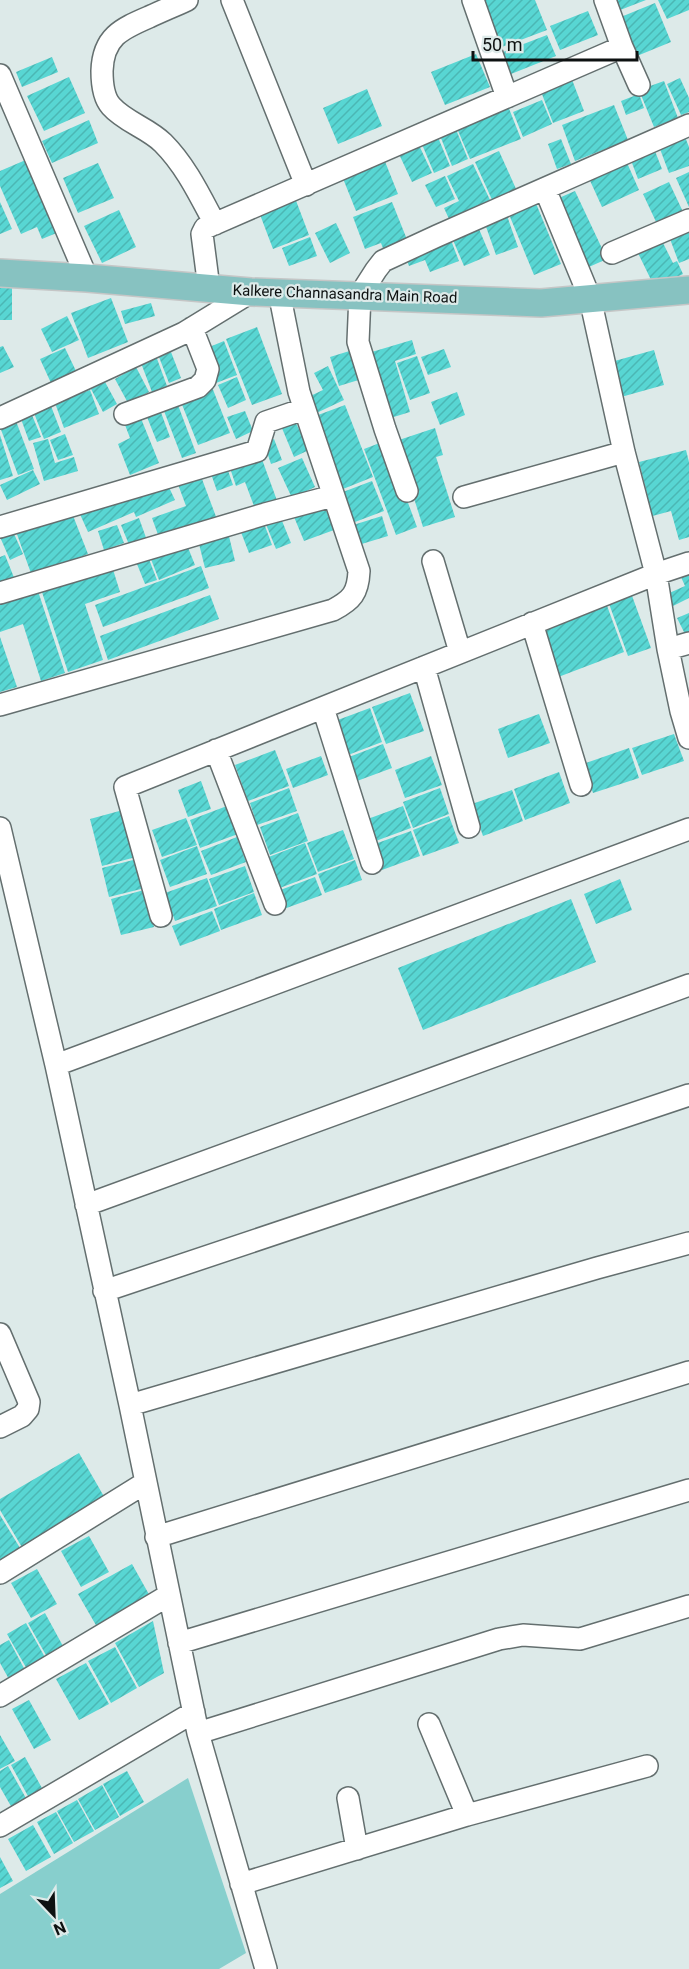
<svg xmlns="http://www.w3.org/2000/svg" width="689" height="1969" viewBox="0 0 689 1969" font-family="Roboto,sans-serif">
<defs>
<pattern id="building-hatch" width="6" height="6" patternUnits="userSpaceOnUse" patternTransform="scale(1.5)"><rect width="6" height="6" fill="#58d6d3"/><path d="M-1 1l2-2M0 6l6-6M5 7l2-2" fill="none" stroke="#4bb7b4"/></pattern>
</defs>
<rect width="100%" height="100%" fill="#ddeae9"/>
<path fill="#87cfcd" d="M188,1778L246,1953L219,1969H0V1894Z"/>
<path fill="url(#building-hatch)" d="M483,0H535L547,30L502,47Z
M610,0H646L615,12Z
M658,0H689V10L667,19Z
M655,3L671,42L632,58L616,19Z
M588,11L598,35L560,50L550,26Z
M547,35L556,56L511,74L503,52Z
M476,54L490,87L445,105L431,72Z
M52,57L58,72L22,87L16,72Z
M69,77L85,113L44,131L27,96Z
M571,77L584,111L553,123L540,89Z
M680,78L689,98V112L681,115L667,84Z
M664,81L678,118L654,127L639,90Z
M367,89L382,126L338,144L323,108Z
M639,94L644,108L626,115L621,101Z
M542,100L552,124L523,137L513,112Z
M614,105L628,140L575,161L562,125Z
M508,106L521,139L470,159L456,126Z
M89,120L98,143L52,163L42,141Z
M455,127L468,159L452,166L439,133Z
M683,132L689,147V166L669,173L657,141Z
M437,135L450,166L434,173L421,142Z
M561,139L571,164L557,169L548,144Z
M418,143L432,173L412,182L398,152Z
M653,146L662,169L638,179L629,155Z
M499,151L517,191L493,202L475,162Z
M624,156L639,190L602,207L587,174Z
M28,159L59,232L42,239L37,227L21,234L0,186V171Z
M384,159L398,194L356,211L342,176Z
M98,163L114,198L78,213L63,178Z
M473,164L490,200L449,219L444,208L459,201L447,176Z
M689,172V207L676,178Z
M445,176L455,199L436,207L425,185Z
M669,182L684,214L658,226L643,194Z
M575,191L607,259L582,270L552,201Z
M295,198L309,235L273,249L259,212Z
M535,201L561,264L534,275L508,212Z
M0,202L12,229L0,234Z
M392,202L408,242L384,251L381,243L365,249L353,217Z
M119,210L136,247L102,263L84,226Z
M506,213L518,247L496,255L484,221Z
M476,222L490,255L464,266L450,233Z
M336,223L350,253L330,263L315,233Z
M689,223V259L679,263L667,231Z
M449,235L459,261L430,272L425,260L409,266L404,253Z
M310,237L317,256L289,266L282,248Z
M661,239L673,263L677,261L683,274L655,288L637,251Z
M0,283H12V320H0Z
M111,298L128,342L88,358L71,313Z
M151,303L155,316L125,324L121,311Z
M67,316L79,340L52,352L41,329Z
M257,327L282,394L252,405L226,339Z
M412,340L416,354L395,361L410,412L387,419L365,354Z
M224,341L237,375L216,383L202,350Z
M3,346L14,367L0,373V347Z
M65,348L76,371L51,383L40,359Z
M356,349L365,378L339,386L330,357Z
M444,349L451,367L428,375L421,357Z
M654,350L664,385L621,397L611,362Z
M171,352L181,378L169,383L159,357Z
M156,356L167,386L152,392L141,363Z
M417,356L430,393L410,400L397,363Z
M328,366L344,400L310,416L302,400L323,390L314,373Z
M136,367L149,392L128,403L115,379Z
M237,377L246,400L228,408L218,385Z
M105,382L117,404L103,412L91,389Z
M210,382L230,433L198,445L181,402Z
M90,390L99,414L64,428L55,403Z
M457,392L465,415L440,425L431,402Z
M178,405L196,453L182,458L164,411Z
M345,405L373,477L343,489L328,450L310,418Z
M51,406L61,432L44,439L34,413Z
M159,407L170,437L157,442L145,412Z
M138,411L159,463L130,475L118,444L130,438L122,417Z
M245,411L253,431L236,439L227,417Z
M32,415L41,437L29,441L21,419Z
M292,415L309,450L294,457L279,421Z
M16,421L34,469L18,475L0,427Z
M435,428L443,455L436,457L455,517L423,527L396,441Z
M65,434L73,455L58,460L50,440Z
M0,435L13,476L0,480Z
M48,439L55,463L74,457L78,471L44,481L33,443Z
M274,439L282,460L271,464L264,443Z
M385,441L417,527L396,535L364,449Z
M686,450L689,462V537L679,540L671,511L645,518L642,504L649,502L639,462Z
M259,451L279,506L257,514L245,482L236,486L228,462Z
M302,458L315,487L292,498L278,468Z
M225,462L233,485L217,491L209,468Z
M33,470L40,484L7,500L0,485Z
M199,471L218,522L161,543L152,518L186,506L176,479Z
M166,481L175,500L136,517L134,512L88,532L79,512Z
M372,481L384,511L347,525L335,495Z
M322,500L334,530L304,541L292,512Z
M70,508L88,554L32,576L14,526Z
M278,511L291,543L276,549L263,517Z
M382,516L388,536L355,546L350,526Z
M139,518L149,546L132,552L121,525Z
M262,518L272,545L249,553L239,527Z
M117,525L124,543L104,550L98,531Z
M11,527L23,554L10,560L0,537Z
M227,528L235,561L205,568L197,536Z
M185,540L195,565L159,580L149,554Z
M147,554L157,580L145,584L135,559Z
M5,555L17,585L0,591V557Z
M111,563L120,592L85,604L103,660L68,672L40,586Z
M201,566L209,588L103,627L95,605Z
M689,573V598L673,606L667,594L685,586L681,577Z
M36,585L65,673L41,681L23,624L0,632V597Z
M631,593L651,648L628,656L608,601Z
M210,595L219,619L108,660L100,636Z
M606,603L624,652L553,679L536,629Z
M689,613V632L685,634L677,618Z
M0,637L17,687L0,692Z
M410,693L424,731L386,744L372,707Z
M370,708L382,742L348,755L335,721Z
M539,714L550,743L508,758L498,729Z
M674,734L684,761L642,775L632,748Z
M383,744L392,768L357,781L349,757Z
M629,748L639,778L593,793L583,764Z
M275,750L289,786L248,801L235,765Z
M321,756L328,775L293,788L286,769Z
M431,756L442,785L405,798L395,770Z
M559,772L570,803L525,820L514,789Z
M201,781L211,809L188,817L178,790Z
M289,788L297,811L257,825L250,803Z
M440,788L449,814L413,828L403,802Z
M512,790L523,821L483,836L472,804Z
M227,806L238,834L200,848L190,820Z
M403,806L411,828L373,842L365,820Z
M123,810L136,857L102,866L90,819Z
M298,813L308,841L270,855L260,827Z
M449,816L459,843L423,856L413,830Z
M186,818L197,845L162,857L152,830Z
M343,830L354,859L318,872L307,843Z
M411,831L420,856L382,870L372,845Z
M237,837L246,862L211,875L201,851Z
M305,843L317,874L277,889L266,858Z
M197,846L207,874L170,887L160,860Z
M137,859L145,888L109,897L102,868Z
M355,860L362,880L325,893L318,874Z
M245,866L254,892L219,905L209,879Z
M315,877L322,895L281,910L275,892Z
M207,878L217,906L175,921L165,893Z
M620,879L632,910L596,924L584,894Z
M144,890L154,927L121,935L111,899Z
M254,893L262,915L221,930L214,909Z
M571,899L596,962L423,1030L398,968Z
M212,911L220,931L180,946L172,926Z
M79,1453L106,1500L23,1549L0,1510V1499Z
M0,1515L20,1548L0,1560Z
M89,1536L109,1572L81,1587L61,1551Z
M132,1564L151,1598L97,1627L78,1594Z
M37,1569L57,1604L31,1618L11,1583Z
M45,1613L64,1648L47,1657L28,1623Z
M153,1621L164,1673L139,1687L115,1643Z
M26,1623L47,1661L28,1671L7,1634Z
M9,1640L26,1672L10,1681L0,1663V1645Z
M115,1647L137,1688L111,1703L88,1661Z
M86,1663L109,1704L79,1720L56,1679Z
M29,1700L51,1740L34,1749L12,1709Z
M0,1735L15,1761L0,1769Z
M25,1757L43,1790L29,1798L11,1765Z
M8,1766L27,1800L12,1808L0,1787V1771Z
M127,1771L144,1802L120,1816L103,1784Z
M102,1785L119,1817L95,1830L78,1799Z
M77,1800L94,1831L74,1842L57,1811Z
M56,1812L73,1843L54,1854L37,1822Z
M33,1825L51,1857L26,1871L8,1839Z
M0,1857L13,1881L0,1888Z"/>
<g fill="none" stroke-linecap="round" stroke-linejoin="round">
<g stroke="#646f6f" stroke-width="24">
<path id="minor" d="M187,0C174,6 162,11 149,17C121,29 103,37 102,71C102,82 103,97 111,106C125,122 148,128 163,143C186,166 200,196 215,224
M232,0L306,185
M473,0L507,97
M622,47L639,85
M0,75L87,278
M545,189L590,298L624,452L656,574L668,649L681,711L689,738
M612,253L689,220
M209,288L202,234L205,228L622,47L605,0
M125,414L198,387L205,380L208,369L192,328
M0,418L184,333L251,292
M407,491L385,429L358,342L360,295L376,270L383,261L437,236L689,125
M464,497L624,452
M0,527L257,451L266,422L304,409
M433,561L460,652
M0,593L265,514L333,496
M532,623L581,785
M668,649L689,643
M424,667L469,827
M0,705L333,610C352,600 358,593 359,571L299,392L279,292
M323,708L372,863
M216,750L275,904
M0,828L56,1065L130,1405L198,1733L266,1969
M161,916L125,787L656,574L689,563
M56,1065L689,829
M86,1205L689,985
M104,1291L689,1095
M0,1334L29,1402L28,1409L22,1416L0,1427
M130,1405L597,1268L689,1243
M156,1537L689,1372
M0,1573L145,1483
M179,1643L689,1490
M0,1696L169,1595
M429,1724L467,1815
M198,1733L499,1639L523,1635L580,1639L689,1606
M348,1798L357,1849
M0,1826L194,1712
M241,1884L467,1815L647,1766"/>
</g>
<g stroke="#c5c6c6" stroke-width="30">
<path id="major" d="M0,273L87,278L251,292L541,303L689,290"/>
</g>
<use href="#minor" stroke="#fff" stroke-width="21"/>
<use href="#major" stroke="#87c2c1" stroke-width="27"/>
</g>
<g text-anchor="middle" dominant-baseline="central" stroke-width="4.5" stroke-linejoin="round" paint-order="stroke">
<g font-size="15" fill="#0d1111" stroke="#ddeae9">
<text transform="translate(345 294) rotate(2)">Kalkere Channasandra Main Road</text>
</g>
</g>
<g transform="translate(54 1915) rotate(157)" stroke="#ddeae9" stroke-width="4.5" paint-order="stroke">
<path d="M0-4.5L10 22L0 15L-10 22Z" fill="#0d1111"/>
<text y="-9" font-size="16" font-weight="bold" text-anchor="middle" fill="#0d1111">N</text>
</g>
<path d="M473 51v9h164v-9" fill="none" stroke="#0d1111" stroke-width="3"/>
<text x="482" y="51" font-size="18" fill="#0d1111" stroke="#ddeae9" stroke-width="4.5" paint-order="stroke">50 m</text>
</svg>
